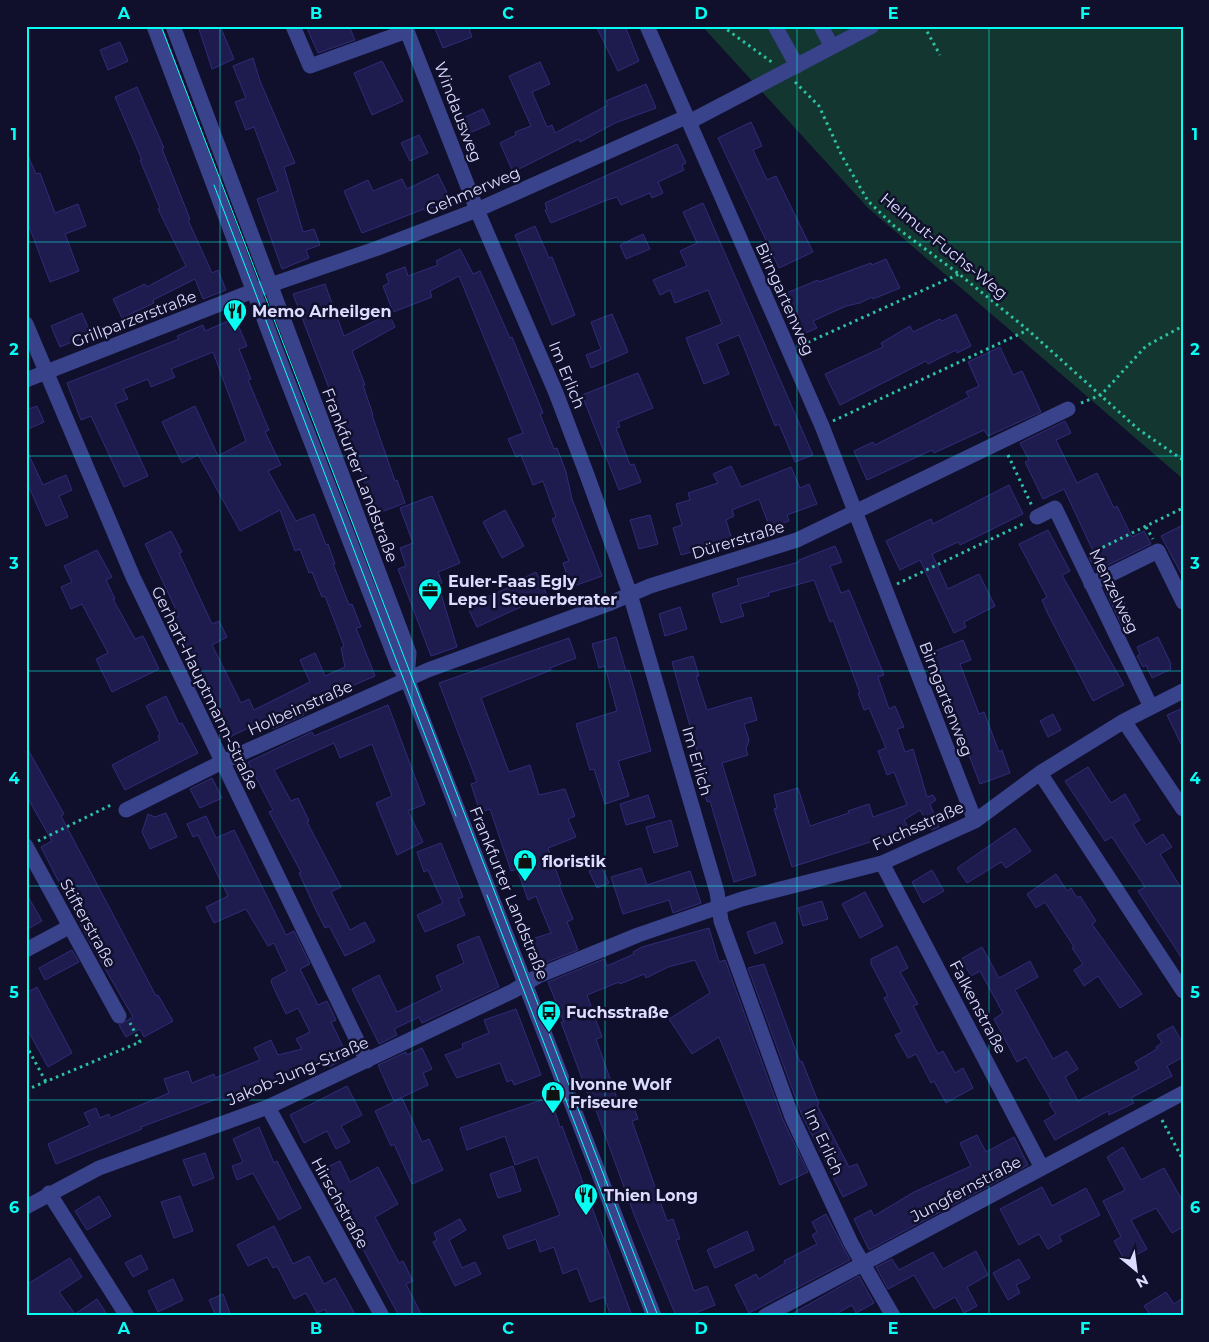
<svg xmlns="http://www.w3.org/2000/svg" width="1209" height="1342" viewBox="0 0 1209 1342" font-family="Montserrat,sans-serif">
<rect width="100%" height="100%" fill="#11102c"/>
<path fill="#133630" d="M702,26H1183V479L868,208Z"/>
<path fill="#1e1b4e" stroke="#302c7a" d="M198,26H220L234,59L212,69Z
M306,26H349L355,40L318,53Z
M434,26H468L472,37L443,48Z
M596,26H625L639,61L618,71Z
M120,42L128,61L108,70L100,50Z
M253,58L260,81L295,163L284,167L303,232L314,229L320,245L306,250L309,258L282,269L257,199L278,191L254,127L246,130L235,102L246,98L233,66Z
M382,61L403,101L372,115L354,73Z
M540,62L550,84L532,92L547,127L552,125L555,133L608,105L606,101L646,84L656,108L615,123L580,142L579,139L513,172L500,143L516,135L515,132L531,126L509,76Z
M137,87L164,148L162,149L190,219L188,220L212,273L218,270L226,290L203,299L195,279L153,300L154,303L122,318L113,299L145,284L147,287L186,266L158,209L160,208L140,160H142L115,97Z
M483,109L490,124L470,133L463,118Z
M751,122L762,146L753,150L767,180L776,176L813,252L779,268L718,138Z
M419,135L428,153L410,161L401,143Z
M677,144L686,163L682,165L684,170L658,182L663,193L652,198L650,193L621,205L617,197L607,200L551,223L545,210L547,209L545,203Z
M26,151L36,174L40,173L55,213L78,204L86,226L65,234L79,271L50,282L26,218Z
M438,174L450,199L425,211L424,209L362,233L344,191L368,180L373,191L402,179L407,189Z
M703,203L813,455L795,462L779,424L775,426L739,335L717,344L729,374L704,384L686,338L722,324L708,290L675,303L670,290L660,295L653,280L687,266L680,251L697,243L683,212Z
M535,226L549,258L552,257L575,315L552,325L515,235Z
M643,234L650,249L626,259L620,245Z
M460,249L473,274L480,271L510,338L512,337L543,413L540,414L554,449L557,448L566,472L572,499L602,576L571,587L563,563L569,561L552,519L556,517L543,481L533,485L521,455L516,457L508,439L523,433L459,276L430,291L432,297L393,312L383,286L389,283L386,274L405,267L408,276L438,265L436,261Z
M886,259L900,288L873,299L872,297L860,303L846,306L813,321L817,328L797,337L779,296L818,280L819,282L871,263L872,265Z
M325,284L344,336L389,314L395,327L352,351L365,385H363L373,415H372L395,481L397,480L405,503L376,514L334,396H332L293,294Z
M82,313L91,334L60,347L51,326Z
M612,314L628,352L591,368L586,355L601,349L591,322Z
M956,314L971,346L957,353L956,350L928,364L926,361L840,405L825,374L883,347L881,343L910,326L913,332L940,319L942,321Z
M235,318L247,346L239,349L251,379L248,380L269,430L265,432L281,465L268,471L296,521L314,514L326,545L328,544L335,564H333L349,605L352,604L361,627L356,628L375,676L301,708L304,715L273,729L268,718L230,737L194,671L198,669L173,619L179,616L145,544L171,531L182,552L179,553L212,624L219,621L227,637L212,645L241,703L249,699L254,710L310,682L300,660L315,653L325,676L345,667L341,648L344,646L325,596L322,597L312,572L309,573L300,549L295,551L280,510L240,531L198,455L182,463L162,422L195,406L218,456L246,441L213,352L171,369L175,377L151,387L148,379L123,389L128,399L115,404L148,476L124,487L91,416L81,420L67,383L179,339L177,336L203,325L205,331Z
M1000,347L1013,375L1022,371L1041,412L988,436L984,430L934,453L932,450L867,480L854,451L873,442L875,445L969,397L966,392L979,386L968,362Z
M638,373L653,408L618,422L620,427L616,428L630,465L634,464L641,482L619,490L582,395Z
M37,406L44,422L26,430V410Z
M1065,421L1071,433L1056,440L1077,483L1097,473L1114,508L1117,506L1132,537L1144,531L1151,544L1096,571L1089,558L1095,555L1064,489L1043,499L1025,462L1029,460L1020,443Z
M26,449L43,485L66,475L72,490L59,496L68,517L46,526L26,480Z
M731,466L741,487L791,467L800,488L809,484L817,504L787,515L789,521L770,528L759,499L732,510L734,516L726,520L732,540L681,555L673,528L682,525L676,504L690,500L688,493L718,483L713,474Z
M1009,485L1023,514L960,545L958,542L932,554L948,589L979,574L995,606L964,622L966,627L954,633L920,560L900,570L886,541L931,519L933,524Z
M432,496L460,563L438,572L442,583L438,584L457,647L431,656L398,569L406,566L400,548L413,543L400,508Z
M505,510L524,546L502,558L483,522Z
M650,515L658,544L639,549L630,520Z
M1183,525V577L1161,536Z
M1048,530L1070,571L1062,575L1124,685L1093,701L1047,612L1042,600L1047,597L1019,544Z
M835,546L842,562L830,566L841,593L849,590L884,675L878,677L889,709L895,706L904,727L897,729L905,752L913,749L927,797L933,795L936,800L930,804L939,827L932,830L920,810L904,820L913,835L894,841L892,835L792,867L774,809L777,808L774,795L798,788L810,826L849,813L848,811L869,804L873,817L907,805L894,772L887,775L878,751L886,748L869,708L864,710L858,693H860L833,620L830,622L814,580L768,593L769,596L740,604L744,616L721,623L712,594L739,585L737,579L799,562V560Z
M97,550L112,577L106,580L115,599H113L135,639L143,636L159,669L112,692L96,659L108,653L82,604L71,609L61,587L72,582L64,566Z
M536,572L547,595L477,627L467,606L512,586L511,584Z
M1115,583L1135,625L1124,630L1104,588Z
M680,607L687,629L665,636L659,614Z
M616,637L626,671L629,670L651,751L618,761L629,796L605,804L594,769L590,770L576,724L617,711L605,666L599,668L592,644Z
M1158,637L1171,664L1170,665L1171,669L1152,678L1146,665L1143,667L1137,656L1140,654L1137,647Z
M569,638L576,658L550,668L551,670L481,698L509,772L530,765L539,795L565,789L575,816L568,819L576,837L548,848L561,884L559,885L573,919L567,922L578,950L542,964L532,939L551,933L536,896L528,900L517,869L511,871L490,809L480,812L471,784L477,782L439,683Z
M963,640L971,660L960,664L979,714L984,712L999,752L1002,750L1010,773L980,784L930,653Z
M693,656L699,676H696L707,710L751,697L757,720L744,724L749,740L746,749L748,755L722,763L756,875L734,882L710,801L707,802L701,781L705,780L672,662Z
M166,696L179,724L182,723L198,753L125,790L112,765L160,740L158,736L160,734L146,706Z
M388,705L425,804L408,811L423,842L397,855L376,803L392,796L372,744L340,758L334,743L274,770L291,801L298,798L309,821L307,822L341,887L331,892L350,930L365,922L375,941L345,956L329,926L325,928L315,908L299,873L301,872L269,812L273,810L248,762L312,732L314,736Z
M1183,708V748L1167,715Z
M1053,714L1061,730L1048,737L1040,721Z
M26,746L64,814L61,816L156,996L158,995L173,1021L144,1037L140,1029L126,1037L119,1025L133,1017L89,941L41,847L52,841L26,795Z
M1088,767L1111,803L1125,794L1140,820L1133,824L1146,845L1163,834L1172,847L1160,854L1183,891V960L1138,891L1145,887L1112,837L1105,841L1065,781Z
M212,778L222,798L200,808L190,789Z
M648,795L655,817L626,825L620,804Z
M166,813L177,837L150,849L142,832L148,814L155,817Z
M206,816L216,838L234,830L286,935L294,931L310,964L300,969L318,1005L327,1001L336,1020L331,1022L348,1057L329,1067L322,1059L271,1083L224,1101L222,1097L141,1127L142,1129L56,1164L48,1144L90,1125L84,1113L96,1108L100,1118L109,1114L110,1118L169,1093L164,1079L188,1071L192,1083L214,1074L215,1078L260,1060L254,1048L271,1040L278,1055L302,1049L296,1039L310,1032L298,1008L286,1014L271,982L272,979L287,971L274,943L268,946L246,909L214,923L206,907L228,896L198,835L193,837L187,824Z
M671,820L678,846L654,853L646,827Z
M1015,828L1031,851L1006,868L1001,862L967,883L957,868Z
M441,843L463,897L458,899L465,915L425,932L417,915L443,903L428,870L424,872L417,852Z
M601,866L609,883L597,888L589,871Z
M641,868L647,885L690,871L701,903L673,913L669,900L623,914L611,877Z
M932,870L944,891L923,903L912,882Z
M1056,874L1067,891L1071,888L1077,898L1080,896L1096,921L1092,924L1142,994L1120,1008L1098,976L1084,986L1074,970L1083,964L1072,948L1074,947L1045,902L1036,908L1027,894Z
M865,892L883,926L860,938L842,904Z
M26,893L42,921L26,930Z
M822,901L828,919L803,926L798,908Z
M775,922L783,943L755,954L747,932Z
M709,928L719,962L725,960L783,1120L808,1172L780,1185L719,1037L692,1054L669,1019L710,993L695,960L668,967L646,978L644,974L620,984L619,982L587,995L602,1037L596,1039L619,1104L631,1100L638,1119L632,1121L667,1221L673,1219L680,1239L676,1240L694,1291L707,1286L715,1305L688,1316H676L635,1217L593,1102L591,1103L561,1022H564L548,982L604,959L607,966L634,954L633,952L642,947Z
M479,936L499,987L422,1023L419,1017L394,1029L397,1035L379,1044L352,989L379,975L397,1012L442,990L436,976L464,963L457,945Z
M897,946L908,968L900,972L918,1004L913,1006L938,1054L943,1051L955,1073L963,1068L973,1088L946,1103L934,1081L931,1083L916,1054L908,1058L895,1035L902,1032L884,998L888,996L871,964V959Z
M982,947L999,978L1030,961L1038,977L1015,990L1053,1059L1067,1051L1078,1069L1065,1077L1078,1101L1139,1069L1135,1062L1157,1049L1156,1047L1162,1043L1157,1035L1173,1026L1183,1044V1057L1167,1066L1172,1076L1131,1098L1134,1103L1109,1115L1108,1111L1055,1140L1044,1121L1056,1114L1049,1103L1052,1102L1026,1057L1017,1062L994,1019L1003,1013L980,971L971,976L961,959Z
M72,950L79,962L45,980L39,968Z
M764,964L800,1062L802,1061L819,1104L817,1105L849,1167L857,1164L867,1185L843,1197L801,1113L748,968Z
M37,987L72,1053L48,1067L26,1027V993Z
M516,1009L541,1075L514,1085L512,1080L507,1082L500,1063L457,1078L445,1055L463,1048L462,1044L489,1033L484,1020Z
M422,1048L432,1069L423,1073L428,1085L394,1101L378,1065L406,1052L407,1055Z
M347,1086L362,1115L341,1126L350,1142L336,1149L327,1131L304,1143L290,1115Z
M550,1097L560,1127L562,1126L632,1316H611L604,1297L590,1302L577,1268L563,1274L554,1247L540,1252L536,1239L508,1249L503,1236L560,1215L537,1157L515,1165L505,1136L467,1150L460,1128Z
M402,1098L422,1142L429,1139L443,1170L412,1184L394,1144L391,1146L375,1111Z
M259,1127L274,1163L277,1161L301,1208L279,1220L253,1173L237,1180L232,1166L243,1162L233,1139Z
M977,1135L986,1152L1014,1137L1028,1165L869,1250L854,1219L871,1210L874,1216L914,1192L971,1166L960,1143Z
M1123,1147L1141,1180L1164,1168L1183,1202V1227L1172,1233L1156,1208L1131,1220L1147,1249L1125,1261L1114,1241L1121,1237L1103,1201L1125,1190L1107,1157Z
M205,1153L214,1178L193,1186L183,1160Z
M340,1161L350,1182L378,1167L398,1204L375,1217L399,1263L403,1261L413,1281L406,1284L422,1316H399L327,1182L321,1170Z
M513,1166L521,1191L498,1198L490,1174Z
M1042,1187L1052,1206L1086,1188L1100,1215L1059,1236L1062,1241L1048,1249L1039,1234L1019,1245L1000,1209Z
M99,1196L111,1216L87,1230L75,1211Z
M180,1196L193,1231L174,1238L161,1202Z
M826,1214L850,1260L749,1313L735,1285L756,1274L759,1279L785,1263L784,1261L817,1244L812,1235L817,1232L812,1222Z
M460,1219L466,1230L449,1240L462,1268L475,1262L481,1274L455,1286L433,1242L437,1240L434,1233Z
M274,1226L293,1264L309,1256L324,1284L335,1278L356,1316H328L325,1309L317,1313L306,1293L294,1299L277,1266L273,1268L267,1257L248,1266L237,1245Z
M747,1231L754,1250L715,1268L707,1250Z
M976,1251L988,1275L967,1287L977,1306L964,1313L955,1297L934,1309L914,1275L888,1289L876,1267L892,1259L899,1270L933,1252L943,1269Z
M141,1255L148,1269L133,1277L125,1263Z
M70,1258L82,1277L59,1292L75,1314L97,1299L108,1316H26V1285Z
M1019,1259L1030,1278L1016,1285L1020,1293L1008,1300L993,1273Z
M859,1276L874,1303L856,1313L852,1305L832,1316H788Z
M173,1279L183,1300L158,1312L148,1291Z
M1166,1292L1174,1304L1183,1298V1316H1151L1144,1306Z
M223,1294L231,1316H216L209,1300Z"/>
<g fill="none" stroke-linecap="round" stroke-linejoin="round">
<path stroke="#2cc2a3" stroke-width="3" stroke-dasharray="2.5 4" stroke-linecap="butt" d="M722,26L773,63
M924,26L940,55
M795,82L819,106L842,156L868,201L893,225L959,274L1028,330L1138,429L1183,460
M802,345L959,274
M1081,403L1101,395L1146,346L1183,326
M833,421L1028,330
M1008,455L1032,506
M1146,527L1153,539
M1091,553L1183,508
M897,584L1025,523
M38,841L113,804
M26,1045L46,1082
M26,1090L140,1042L130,1023
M1162,1120L1183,1160"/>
<path stroke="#39438c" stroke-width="15" d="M154,26L284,372L398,665L407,679L654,1316
M173,26L409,653L407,679
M293,26L310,66L407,31
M405,26L477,210L556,393L587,475L630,594L717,892L721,921L792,1117L851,1243L893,1316
M647,26L822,426L975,821
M775,26L797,66
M821,26L832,47
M689,122L872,26
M26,324L133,577L367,1061
M26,380L253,291L378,248L477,210L686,117
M1037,517L1055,508L1151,707
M1091,584L1158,551L1183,602
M1124,721L1183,809
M1040,773L1183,991
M126,810L222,762L428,670L608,604L650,586L797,540L1068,409
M26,846L119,1016
M882,863L1042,1168
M26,950L69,927
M268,1107L382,1316
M49,1193L127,1316
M26,1207L99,1168L268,1107L513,991L538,976L638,935L742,899L882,863L975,821L1040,773L1124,721L1183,691
M765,1316L1183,1093"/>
<path stroke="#07fff3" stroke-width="1" d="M161,26L658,1316
M214,185L456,816
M487,895L649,1316"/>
</g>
<path fill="none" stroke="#07fff3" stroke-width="1" stroke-opacity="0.55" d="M220,26V1316M412,26V1316M605,26V1316M797,26V1316M989,26V1316M26,242H1183M26,456H1183M26,671H1183M26,886H1183M26,1100H1183"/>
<defs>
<g id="restaurant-pin" transform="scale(1.25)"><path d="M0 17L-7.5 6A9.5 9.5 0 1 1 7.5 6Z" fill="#07fff3" stroke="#11102c"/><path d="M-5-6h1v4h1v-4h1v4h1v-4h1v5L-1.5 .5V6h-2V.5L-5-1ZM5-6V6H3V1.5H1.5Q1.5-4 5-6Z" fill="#111"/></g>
<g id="office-pin" transform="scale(1.25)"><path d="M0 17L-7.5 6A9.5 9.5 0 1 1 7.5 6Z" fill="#07fff3" stroke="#11102c"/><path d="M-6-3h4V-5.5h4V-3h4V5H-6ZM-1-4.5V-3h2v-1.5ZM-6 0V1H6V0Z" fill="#111"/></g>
<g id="shop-pin" transform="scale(1.25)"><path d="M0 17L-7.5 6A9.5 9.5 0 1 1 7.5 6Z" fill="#07fff3" stroke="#11102c"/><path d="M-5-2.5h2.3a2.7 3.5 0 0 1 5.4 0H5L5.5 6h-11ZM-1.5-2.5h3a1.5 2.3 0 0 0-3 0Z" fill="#111"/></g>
<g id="bus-pin" transform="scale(1.25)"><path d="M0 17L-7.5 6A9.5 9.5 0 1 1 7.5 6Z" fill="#07fff3" stroke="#11102c"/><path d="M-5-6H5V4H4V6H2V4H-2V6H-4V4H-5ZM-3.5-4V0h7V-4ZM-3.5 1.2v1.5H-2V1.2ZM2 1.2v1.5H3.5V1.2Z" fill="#111"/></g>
</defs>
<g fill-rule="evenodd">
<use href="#restaurant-pin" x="235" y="311"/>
<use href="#office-pin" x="430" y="590"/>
<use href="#shop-pin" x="525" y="861"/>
<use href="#bus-pin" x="549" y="1012"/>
<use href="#shop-pin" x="553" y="1093"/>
<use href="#restaurant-pin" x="586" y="1195"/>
</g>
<g text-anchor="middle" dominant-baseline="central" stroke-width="5" stroke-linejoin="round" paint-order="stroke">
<g font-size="16" fill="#dbdcff" stroke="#11102c">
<text transform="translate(458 112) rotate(69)">Windausweg</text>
<text transform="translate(473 191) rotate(-23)">Gehmerweg</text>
<text transform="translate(944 246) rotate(39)">Helmut-Fuchs-Weg</text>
<text transform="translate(785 299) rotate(66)">Birngartenweg</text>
<text transform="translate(134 319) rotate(-21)">Grillparzerstraße</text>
<text transform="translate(567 375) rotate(68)">Im Erlich</text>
<text transform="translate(360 475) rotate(69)">Frankfurter Landstraße</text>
<text transform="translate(738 540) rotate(-17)">Dürerstraße</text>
<text transform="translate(1114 591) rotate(64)">Menzelweg</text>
<text transform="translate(205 688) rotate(64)">Gerhart-Hauptmann-Straße</text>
<text transform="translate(946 699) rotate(69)">Birngartenweg</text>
<text transform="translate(300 708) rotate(-24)">Holbeinstraße</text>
<text transform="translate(697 761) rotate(74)">Im Erlich</text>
<text transform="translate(918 826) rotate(-24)">Fuchsstraße</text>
<text transform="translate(509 893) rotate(68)">Frankfurter Landstraße</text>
<text transform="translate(88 923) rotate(61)">Stifterstraße</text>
<text transform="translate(978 1007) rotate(62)">Falkenstraße</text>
<text transform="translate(298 1071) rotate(-23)">Jakob-Jung-Straße</text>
<text transform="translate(824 1142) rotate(65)">Im Erlich</text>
<text transform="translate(966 1189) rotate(-28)">Jungfernstraße</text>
<text transform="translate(340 1203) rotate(61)">Hirschstraße</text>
</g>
<g font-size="16" font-weight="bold" fill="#dbdcff" stroke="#11102c" text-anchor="start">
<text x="252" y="311">Memo Arheilgen</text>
<text x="448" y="581">Euler-Faas Egly<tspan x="448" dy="18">Leps | Steuerberater</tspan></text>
<text x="542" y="861">floristik</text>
<text x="566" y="1012">Fuchsstraße</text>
<text x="570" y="1084">Ivonne Wolf<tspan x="570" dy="18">Friseure</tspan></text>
<text x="604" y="1195">Thien Long</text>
</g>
</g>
<rect width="1209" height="1342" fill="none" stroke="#11102c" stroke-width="55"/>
<g transform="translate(1136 1270) rotate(151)" stroke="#11102c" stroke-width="4" paint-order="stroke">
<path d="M0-4L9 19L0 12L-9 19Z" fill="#dbdcff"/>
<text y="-8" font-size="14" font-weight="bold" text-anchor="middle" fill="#dbdcff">N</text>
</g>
<rect x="28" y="28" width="1154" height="1286" fill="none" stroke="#07fff3" stroke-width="2"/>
<g font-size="16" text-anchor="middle" font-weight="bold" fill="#07fff3">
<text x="124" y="19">A</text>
<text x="316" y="19">B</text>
<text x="508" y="19">C</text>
<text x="701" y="19">D</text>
<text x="893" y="19">E</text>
<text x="1085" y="19">F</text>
<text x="14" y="140">1</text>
<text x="1195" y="140">1</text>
<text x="14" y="355">2</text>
<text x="1195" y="355">2</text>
<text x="14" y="569">3</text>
<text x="1195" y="569">3</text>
<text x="14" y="784">4</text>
<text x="1195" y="784">4</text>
<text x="14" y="998">5</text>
<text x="1195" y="998">5</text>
<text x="14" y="1213">6</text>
<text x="1195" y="1213">6</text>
<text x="124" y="1334">A</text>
<text x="316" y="1334">B</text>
<text x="508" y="1334">C</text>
<text x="701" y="1334">D</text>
<text x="893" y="1334">E</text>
<text x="1085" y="1334">F</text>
</g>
</svg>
